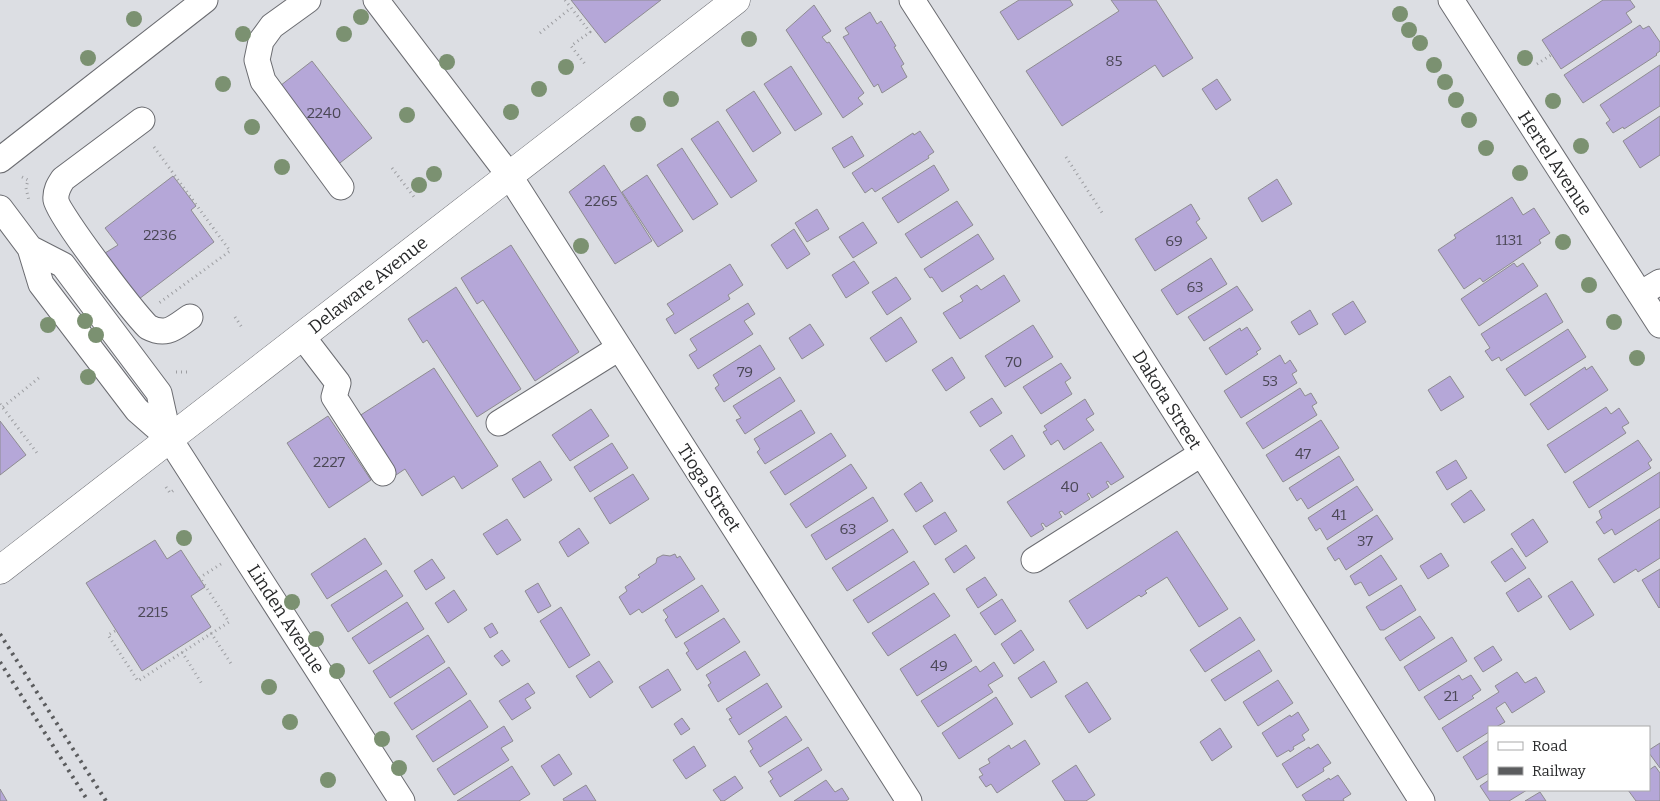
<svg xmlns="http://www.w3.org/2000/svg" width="1660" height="801" viewBox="0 0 1660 801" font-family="Bitter,serif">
<rect width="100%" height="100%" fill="#dcdee3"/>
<path fill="#b5a7d8" stroke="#8e8c91" d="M571,0H661L605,43Z
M1019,0H1070L1073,5L1018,40L1000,12Z
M1111,0H1156L1193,58L1163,77L1155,65L1062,126L1026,71L1119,11Z
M1603,0H1630L1635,7L1626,13L1632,22L1561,69L1542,40Z
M814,5L831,31L822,37L827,43L829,42L864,93L858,98L863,104L843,118L786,30Z
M870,12L877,24L881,21L896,46L894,47L904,64L901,66L907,77L882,93L878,84L874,87L843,37L849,34L845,28Z
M1640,25L1643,29L1649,26L1660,42V51L1656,54L1657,55L1583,103L1564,75Z
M312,61L372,138L336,166L276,89Z
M1660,65V106L1624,129L1623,127L1613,133L1606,123L1610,120L1600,105Z
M791,66L822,114L795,131L764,84Z
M1217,79L1231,100L1216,110L1202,89Z
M754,91L781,133L753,152L726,110Z
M1660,116V155L1640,168L1623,141Z
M718,121L757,181L731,198L691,139Z
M920,131L934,152L928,156L929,158L875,192L872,188L865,193L852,173L913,133L914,135Z
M852,136L864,156L844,168L832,148Z
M682,148L718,204L693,220L657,165Z
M604,165L652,241L615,264L569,192Z
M934,165L949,190L898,223L882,198Z
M647,175L683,231L658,247L622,192Z
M173,176L196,206L191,210L214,242L139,299L113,270L116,268L105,253L118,245L105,228Z
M1277,179L1292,204L1262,222L1248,198Z
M1512,197L1523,215L1534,208L1550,233L1539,240L1541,243L1483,282L1480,278L1464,289L1438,250L1456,238L1454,235Z
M957,201L973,225L921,258L905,234Z
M1191,204L1200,219L1196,222L1207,238L1155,271L1135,239Z
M817,209L829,229L807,242L795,223Z
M863,222L877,243L853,258L839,237Z
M794,229L810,254L787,269L771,245Z
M978,234L994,259L942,292L932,277L930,278L924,269Z
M511,245L579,352L535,381L483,300L477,304L461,278Z
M1211,258L1227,284L1177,315L1161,290Z
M854,261L869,283L846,298L832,275Z
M1514,263L1517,267L1523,263L1538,286L1479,326L1461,299Z
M730,264L743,285L728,295L730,299L675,334L666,319L674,314L667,304Z
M1004,275L1020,301L960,339L943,313L963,301L960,296L977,285L981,290Z
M896,277L911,299L887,315L872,292Z
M1237,286L1253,310L1204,341L1188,317Z
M456,287L521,389L477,417L427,340L423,343L408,319Z
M1546,293L1563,322L1501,361L1499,357L1492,361L1485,351L1490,348L1481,334Z
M1353,301L1366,322L1345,335L1332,314Z
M748,303L755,314L744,321L753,334L698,369L689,355L697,350L690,339Z
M1310,310L1318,324L1299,335L1291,322Z
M901,317L917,342L886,362L870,338Z
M810,324L824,345L802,359L789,338Z
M1033,325L1053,357L1005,387L985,356Z
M1247,327L1261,349L1256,352L1258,354L1226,375L1209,348L1240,328L1241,331Z
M1568,329L1586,357L1525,396L1506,369Z
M760,345L775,369L724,402L715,388L719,385L713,375Z
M1280,355L1285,364L1290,360L1297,371L1292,374L1297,383L1241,418L1224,391Z
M952,357L965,378L946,391L932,370Z
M1061,363L1071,378L1065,382L1072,394L1041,414L1023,387Z
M1592,366L1608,390L1548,430L1530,404L1585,367L1586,370Z
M434,368L498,466L462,489L454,476L422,496L405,469L393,477L356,418Z
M1450,376L1464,397L1441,411L1428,390Z
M780,377L795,401L745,434L736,420L741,418L733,406Z
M1300,388L1305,396L1311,393L1317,403L1312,406L1317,415L1263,449L1246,423Z
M992,398L1002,413L980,427L970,412Z
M1085,399L1094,414L1086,419L1094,430L1064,450L1058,440L1051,445L1043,432L1047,430L1044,426Z
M1606,407L1611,414L1619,408L1629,423L1622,427L1626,433L1565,473L1547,445Z
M591,409L609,436L570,461L552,435Z
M801,410L815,433L765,464L757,452L760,449L754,439Z
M328,416L371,480L329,508L287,443Z
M1321,420L1339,448L1283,482L1266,455Z
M0,421L26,455L0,475Z
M831,433L846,456L785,495L770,472Z
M1012,435L1025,456L1004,470L990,450Z
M1638,440L1652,460L1648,463L1651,468L1589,508L1573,482Z
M1101,442L1124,477L1111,485L1108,481L1106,482L1109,487L1092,498L1089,493L1087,494L1090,499L1065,515L1062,511L1059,512L1062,517L1046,527L1043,523L1041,524L1044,529L1031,537L1007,502Z
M612,443L628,468L590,492L574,467Z
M1339,456L1354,480L1308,509L1301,498L1297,501L1289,488Z
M1456,460L1467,478L1447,490L1436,472Z
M540,461L552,480L524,498L512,479Z
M851,464L867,488L806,528L790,504Z
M1660,472V507L1615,535L1612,529L1604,534L1596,522L1602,518L1599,511Z
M633,474L649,499L610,524L594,498Z
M921,482L933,501L916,512L904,494Z
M1357,486L1373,510L1327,540L1320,528L1316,531L1308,518Z
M1471,490L1485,510L1464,523L1451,504Z
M873,497L888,521L826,560L811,535Z
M945,512L957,531L935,545L923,526Z
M1377,515L1393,539L1346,570L1339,558L1335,561L1327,548Z
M507,519L521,540L497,555L483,534Z
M1533,519L1548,542L1526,557L1511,534Z
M1660,519V558L1638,572L1636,569L1614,583L1598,559Z
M579,528L589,543L568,557L559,542Z
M893,529L908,552L847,591L832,568Z
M1177,531L1228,609L1199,627L1167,577L1145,591L1147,593L1141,597L1139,595L1087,629L1069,601Z
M365,538L382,564L327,599L311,574Z
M155,540L167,559L181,550L205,587L191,596L211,627L142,671L86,583Z
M966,545L975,558L954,573L945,559Z
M1512,548L1526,568L1505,582L1491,562Z
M1441,553L1449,566L1428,579L1420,566Z
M675,554L677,558L680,556L695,579L642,613L639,609L630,615L619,597L627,591L625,587L640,577L638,575L656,563L657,558L663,555L670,556Z
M1381,555L1397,579L1369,596L1361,582L1355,585L1350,576Z
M432,559L445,578L426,590L414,571Z
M914,561L929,584L868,623L853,600Z
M1660,569V607L1659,608L1642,580Z
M386,570L403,596L348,632L331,605Z
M985,577L997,595L978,608L966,589Z
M1529,578L1542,597L1518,612L1506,593Z
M1572,581L1594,615L1570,630L1548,596Z
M538,583L551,606L538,613L525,591Z
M702,585L719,611L676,638L665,620L668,617L663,610Z
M1401,585L1416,610L1384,630H1380L1366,607Z
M454,590L467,610L448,623L435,603Z
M934,593L950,616L888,656L872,633Z
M1002,599L1016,621L995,635L980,613Z
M407,602L424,629L369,664L352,638Z
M561,607L590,655L569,668L540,621Z
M1420,616L1435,638L1400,661L1385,638Z
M1240,617L1255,640L1205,672L1190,650Z
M724,618L740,642L697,670L686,653L689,651L684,643Z
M492,623L498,633L490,638L484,628Z
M1021,630L1034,650L1014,664L1001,644Z
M955,634L972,661L917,696L900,669Z
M428,635L445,662L390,698L373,671Z
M1452,637L1467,661L1419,691L1404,667Z
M1493,646L1502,660L1483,672L1474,658Z
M502,650L510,661L502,666L494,656Z
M1259,650L1272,671L1225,701L1211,680Z
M745,651L760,675L718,702L708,685L711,683L706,675Z
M599,661L613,682L590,698L576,676Z
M1044,661L1057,682L1031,698L1018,678Z
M994,662L1003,676L988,685L993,692L938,727L921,701L976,666L980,672Z
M449,667L467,694L412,730L394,703Z
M668,669L681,690L652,708L639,687Z
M1517,672L1525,683L1536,677L1545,692L1512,713L1505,702L1496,708L1505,722L1496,727H1489V732L1457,752L1442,728L1499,692L1495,686Z
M1459,675L1462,680L1471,675L1481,690L1472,696L1474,698L1439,720L1424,697Z
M1278,680L1293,703L1258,726L1243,702Z
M1087,682L1111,719L1089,733L1065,696Z
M528,683L535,693L525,699L531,708L512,720L499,701Z
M767,683L782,707L739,735L729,719L732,718L726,709Z
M996,697L1013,724L959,759L942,733Z
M470,700L488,727L433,762L416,736Z
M1298,712L1309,730L1302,735L1305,740L1293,747L1294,749L1290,752L1289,750L1277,757L1262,733L1290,715L1291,717Z
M786,716L802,740L760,767L750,751L753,749L748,741Z
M682,718L690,729L681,735L674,724Z
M504,726L513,741L501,748L509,760L454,795L437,769Z
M1220,728L1232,747L1212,761L1200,742Z
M1025,740L1040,764L997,793L991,784L986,787L979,777L983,775L979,769L990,763L988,759L1009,745L1011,749Z
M1489,740V773L1477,780L1463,757Z
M1660,743V768L1649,753V750Z
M1318,744L1331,763L1323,768L1324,771L1297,788L1282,764L1309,747L1310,749Z
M694,746L706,766L686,779L673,760Z
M808,747L822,770L780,797L770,781L773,779L768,772Z
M559,754L572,774L554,786L541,766Z
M1076,765L1095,795L1086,801H1065L1052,781Z
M512,766L530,794L519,801H457Z
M1655,766L1660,773V801H1636L1628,790H1649V770Z
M1338,775L1351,794L1343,799L1344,801H1306L1302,795L1329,778L1330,780Z
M735,776L743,788L724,801H721L713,790Z
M826,780L835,792L842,788L849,799L846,801H794Z
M1489,780V790H1527L1509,801H1490L1480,786Z
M586,785L596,801H564L563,799Z
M0,789L7,801H0Z
M1540,792L1546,801H1525Z"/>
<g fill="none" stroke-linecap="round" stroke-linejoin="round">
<g stroke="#6b6c71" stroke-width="27">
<path id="minor" d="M308,0L272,26L261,41L257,60L263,81L341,187
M376,0L509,175L909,801
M912,0L1065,238L1422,801
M1451,0L1660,325
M142,120L63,179C59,185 55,191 56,200C58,215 134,313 148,327C167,337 175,327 190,317
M0,160L205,0
M0,208L30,248L41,284L137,410L169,438L402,801
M30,248L63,265L159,393L169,438
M1640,294L1660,282
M302,336L338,383L334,397L383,473
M499,423L619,348
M1034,560L1201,454"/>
</g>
<g stroke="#6b6c71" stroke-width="29">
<path id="major" d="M0,570L736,0"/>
</g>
<path stroke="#9d9ea2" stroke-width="3" stroke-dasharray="1 4" stroke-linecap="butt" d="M565,0L590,32L571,46L585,64
M540,33L571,8
M1537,64L1551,55
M154,147L230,251L159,303
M1066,157L1103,214
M392,168L414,197
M22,177L28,180L26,188L29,201
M235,317L243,329
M176,372H188
M0,404L37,453
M3,407L40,377
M166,487L170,493L174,490
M199,578L221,564
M115,631L108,635L138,681L229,622L200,578
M211,633L232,665
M182,652L202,684"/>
<use href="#minor" stroke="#fff" stroke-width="25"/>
<use href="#major" stroke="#fff" stroke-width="28"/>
<path stroke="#5b5c5e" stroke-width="4" stroke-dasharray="2.5 5" stroke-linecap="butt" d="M0,634L106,801
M0,662L88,801"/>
</g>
<g fill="#7b9171">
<circle cx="1400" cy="14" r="8"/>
<circle cx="361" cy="17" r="8"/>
<circle cx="134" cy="19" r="8"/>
<circle cx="1409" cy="30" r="8"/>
<circle cx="243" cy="34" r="8"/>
<circle cx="344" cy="34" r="8"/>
<circle cx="749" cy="39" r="8"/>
<circle cx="1420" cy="43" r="8"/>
<circle cx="88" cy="58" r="8"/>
<circle cx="1525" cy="58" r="8"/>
<circle cx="447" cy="62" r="8"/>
<circle cx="1434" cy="65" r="8"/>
<circle cx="566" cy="67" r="8"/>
<circle cx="1445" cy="82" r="8"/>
<circle cx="223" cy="84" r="8"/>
<circle cx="539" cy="89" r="8"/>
<circle cx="671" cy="99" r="8"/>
<circle cx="1456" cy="100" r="8"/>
<circle cx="1553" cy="101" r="8"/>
<circle cx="511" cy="112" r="8"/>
<circle cx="407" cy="115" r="8"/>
<circle cx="1469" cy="120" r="8"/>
<circle cx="638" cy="124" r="8"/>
<circle cx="252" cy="127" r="8"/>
<circle cx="1581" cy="146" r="8"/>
<circle cx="1486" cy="148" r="8"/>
<circle cx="282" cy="167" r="8"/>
<circle cx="1520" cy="173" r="8"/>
<circle cx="434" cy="174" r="8"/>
<circle cx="419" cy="185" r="8"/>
<circle cx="1563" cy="242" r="8"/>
<circle cx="581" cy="246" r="8"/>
<circle cx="1589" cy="285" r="8"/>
<circle cx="85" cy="321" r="8"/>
<circle cx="1614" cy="322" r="8"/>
<circle cx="48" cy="325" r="8"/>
<circle cx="96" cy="335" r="8"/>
<circle cx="1637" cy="358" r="8"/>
<circle cx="88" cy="377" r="8"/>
<circle cx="184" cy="538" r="8"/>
<circle cx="292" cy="602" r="8"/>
<circle cx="316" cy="639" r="8"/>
<circle cx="337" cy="671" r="8"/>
<circle cx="269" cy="687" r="8"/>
<circle cx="290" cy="722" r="8"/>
<circle cx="382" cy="739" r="8"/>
<circle cx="399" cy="768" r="8"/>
<circle cx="328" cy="780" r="8"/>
</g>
<g text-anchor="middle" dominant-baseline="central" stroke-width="4" stroke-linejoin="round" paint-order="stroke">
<g font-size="15" fill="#4b4856">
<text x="1114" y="61">85</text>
<text x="324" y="113">2240</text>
<text x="601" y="201">2265</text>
<text x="160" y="235">2236</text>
<text x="1509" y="240">1131</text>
<text x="1174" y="241">69</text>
<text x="1195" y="287">63</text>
<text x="1014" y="362">70</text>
<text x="745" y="372">79</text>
<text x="1270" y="381">53</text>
<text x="1303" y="454">47</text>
<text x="329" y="462">2227</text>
<text x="1070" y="487">40</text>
<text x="1339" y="515">41</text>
<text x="848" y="529">63</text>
<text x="1365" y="541">37</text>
<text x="153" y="612">2215</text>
<text x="939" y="666">49</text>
<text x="1451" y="696">21</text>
</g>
<g font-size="18" fill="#28292a" stroke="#fff">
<text transform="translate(1555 163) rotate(57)">Hertel Avenue</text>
<text transform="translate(368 285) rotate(-38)">Delaware Avenue</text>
<text transform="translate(1167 400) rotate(58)">Dakota Street</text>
<text transform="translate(709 488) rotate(57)">Tioga Street</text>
<text transform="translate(286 619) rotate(57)">Linden Avenue</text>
</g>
</g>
<rect x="1488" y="726" width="162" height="65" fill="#ffffff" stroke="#a9a9aa"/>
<rect x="1498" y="742" width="25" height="8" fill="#ffffff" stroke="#a9a9aa"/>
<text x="1532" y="751" font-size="15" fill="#28292a">Road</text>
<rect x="1498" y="767" width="25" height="8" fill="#5b5c5e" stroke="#a9a9aa"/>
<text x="1532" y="776" font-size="15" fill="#28292a">Railway</text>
</svg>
